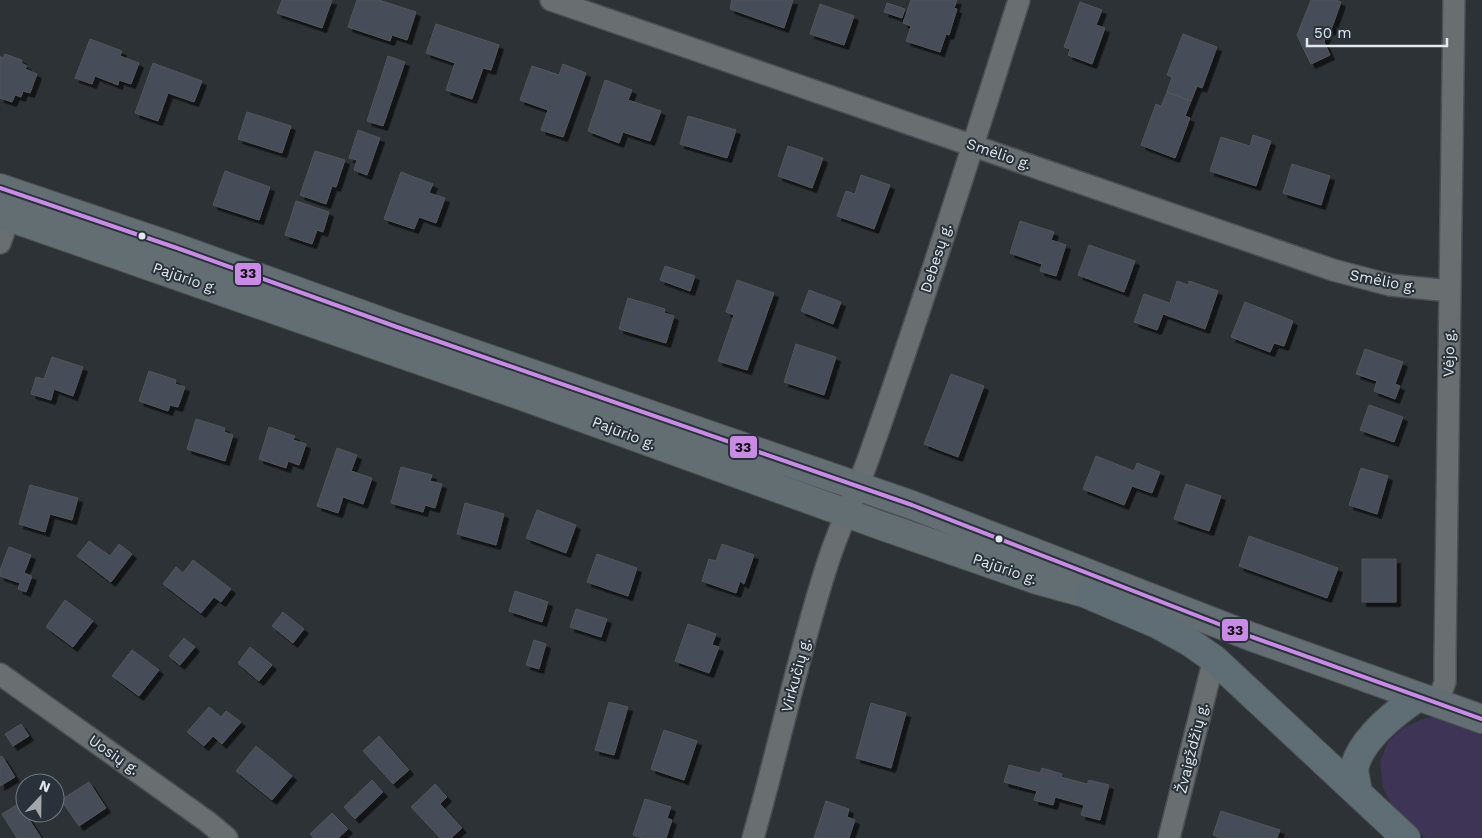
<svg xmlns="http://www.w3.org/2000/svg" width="1482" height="838" viewBox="0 0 1482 838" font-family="'Work Sans',sans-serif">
<defs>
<filter id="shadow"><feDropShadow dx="4.5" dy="4.5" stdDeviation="0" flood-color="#0009"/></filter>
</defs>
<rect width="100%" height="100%" fill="#2d3236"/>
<path fill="#3e3556" d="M1436,716L1482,731V838H1425L1393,808L1383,788L1380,762L1388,742L1403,728L1420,720Z"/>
<path fill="#474d59" stroke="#525559" filter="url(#shadow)" d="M282,0H332L322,28L277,13Z
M357,0H379L416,12L407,40L392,35L390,41L348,27Z
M732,0H793L784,28L730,9Z
M911,0H957L954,8L957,9L949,35L946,34L940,52L906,41L911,26L903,23Z
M1311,0H1336L1341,2L1331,30L1327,32L1324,42L1330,55L1311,64L1297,35Z
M1080,2L1102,10L1096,25L1105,28L1092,64L1068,55L1070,49L1064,47Z
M887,3L905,9L902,18L884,12Z
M820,4L854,16L844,45L810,34Z
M436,24L499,45L491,70L483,68L472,99L446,90L455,63L426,53Z
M1183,34L1217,47L1202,88L1197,86L1191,101L1167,92L1172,77L1167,75Z
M90,39L122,51L120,56L139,63L131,84L119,80L118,85L95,76L92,84L75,78Z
M5,54L22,60L21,63L27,66L25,69L37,74L30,93L23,91L21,97L15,95L12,102L0,98V56L3,58Z
M388,56L405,62L383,126L367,121Z
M153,63L202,81L194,102L168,93L158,121L135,113Z
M563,64L586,73L563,137L541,130L548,110L520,100L532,66L559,75Z
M605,80L632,90L628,100L661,111L650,141L623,132L619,143L588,131Z
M1167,92L1191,101L1185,116L1190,118L1175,158L1141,145L1156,104L1161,106Z
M247,112L291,126L282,153L238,139Z
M688,116L736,130L727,158L680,144Z
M358,130L380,138L367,175L354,170L357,160L349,158Z
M1253,135L1271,141L1256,186L1210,171L1221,137L1250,146Z
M788,146L823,158L812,188L778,176Z
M315,151L345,160L336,187L332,186L326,204L300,195Z
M1292,164L1330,176L1321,205L1283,193Z
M225,171L270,187L259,220L213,205Z
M401,172L433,184L429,193L445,198L436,223L419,217L414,229L384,219Z
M861,175L890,185L874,229L837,216L846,191L855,194Z
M296,201L329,212L323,232L317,230L312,244L285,235Z
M1020,221L1054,232L1051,240L1066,245L1056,276L1040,271L1042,264L1010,253Z
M1089,245L1135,261L1124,292L1078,275Z
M665,266L695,276L690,291L660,280Z
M737,280L774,293L747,370L718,361L734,315L726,312Z
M1177,281L1188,285L1189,281L1218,291L1205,329L1163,314L1157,330L1134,322L1144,294L1170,303Z
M809,290L841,302L833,324L801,311Z
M628,298L665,309L664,313L674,316L666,343L619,329Z
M1245,302L1293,321L1284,346L1274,343L1270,352L1231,337Z
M796,344L836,357L824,395L784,382Z
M1365,349L1403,362L1395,384L1400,386L1395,399L1374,391L1377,381L1356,374Z
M52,357L83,367L73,396L54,389L51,400L31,394L36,377L44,379Z
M149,371L176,380L175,384L185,387L178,407L170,405L168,411L139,401Z
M951,374L984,386L958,457L924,444Z
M1369,405L1403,417L1394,442L1360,430Z
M196,419L225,428L224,432L233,435L225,461L187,449Z
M269,427L295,436L293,440L306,444L299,465L288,461L286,468L259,459Z
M337,448L357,455L351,471L372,478L363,504L343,497L338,513L317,506Z
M1096,456L1134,471L1137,463L1160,472L1152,493L1132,486L1124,505L1083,489Z
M401,467L432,475L430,481L442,484L435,508L425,505L423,512L391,503Z
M1361,468L1388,476L1377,514L1349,505Z
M1186,484L1221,496L1209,531L1174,519Z
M30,485L78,498L72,520L50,514L45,532L19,524Z
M465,503L504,514L496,545L457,534Z
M537,510L576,525L566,553L526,538Z
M1249,536L1338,568L1327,598L1239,566Z
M89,541L110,556L119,544L132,554L111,582L77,556Z
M722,544L754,555L744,584L740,581L736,593L702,581L709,559L716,561Z
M9,547L31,555L24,573L32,576L26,592L18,589L20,583L0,576V570Z
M597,554L637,568L628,596L587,582Z
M1362,559H1396V602H1362Z
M193,560L231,589L221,602L214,597L201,613L163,584L176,567L183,573Z
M515,591L548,602L542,622L509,611Z
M65,600L93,621L73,647L46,627Z
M576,609L607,619L601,637L570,627Z
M283,612L304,629L293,643L272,626Z
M688,624L716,634L712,645L719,647L709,673L675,661Z
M184,638L195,647L180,665L169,656Z
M534,640L546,644L539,669L526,665Z
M250,647L272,665L259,681L238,663Z
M132,650L159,670L139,696L112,676Z
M609,702L628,707L614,755L595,750Z
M871,703L906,713L891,768L856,758Z
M209,707L221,717L226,711L241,722L222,744L213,736L204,746L187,732Z
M21,724L29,736L13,746L5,734Z
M664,730L697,741L684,780L651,769Z
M379,736L409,770L393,784L363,751Z
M256,746L292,776L272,800L236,771Z
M2,756L15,777L0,786V757Z
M1009,765L1040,773L1042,768L1062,774L1061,777L1087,784L1089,780L1109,785L1100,820L1081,815L1084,805L1055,797L1053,805L1034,800L1037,791L1004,782Z
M372,780L383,792L355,819L344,807Z
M89,782L106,808L79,826L61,800Z
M435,784L447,797L440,804L462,828L451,838H440L411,807Z
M645,799L671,807L667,818L672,820L666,838H642L633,835Z
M826,801L849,809L847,817L855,820L849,838H814Z
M20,803L25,813L41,838H17L2,814Z
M1221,811L1280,830L1277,838H1221L1213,835Z
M332,813L348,829L338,838H314L310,834Z"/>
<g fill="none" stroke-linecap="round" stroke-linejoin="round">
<g stroke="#4b4f53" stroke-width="24">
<path id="minor" d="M551,0L1333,270L1390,285L1450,291
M0,243L9,217
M0,674L208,822L227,838
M1437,704L1445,682V657L1454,0
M753,838C779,747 798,655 827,565C839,527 857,491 870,454C923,304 971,152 1019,0
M1169,838L1214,659"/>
</g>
<g stroke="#4b4f53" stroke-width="30">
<path id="major" d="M0,188L177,248L397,327L912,505L1252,637L1482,719
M0,214L536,401L885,527L1037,580L1113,601"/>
</g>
<g stroke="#4b4f53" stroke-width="30">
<path id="highway" d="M1089,595L1157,624L1188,641L1214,659L1406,838
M1358,792C1357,784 1353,772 1355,765C1363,738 1396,712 1418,697"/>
</g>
<use href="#minor" stroke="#696e71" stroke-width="21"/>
<use href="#major" stroke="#636e72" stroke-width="28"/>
<use href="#highway" stroke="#5e6e74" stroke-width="28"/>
<g stroke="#29323a" stroke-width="8">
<path id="bus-1" d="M0,188L177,248L397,327L912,505L1252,637L1482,719"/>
</g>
<use href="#bus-1" stroke="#ca8be6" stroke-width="4"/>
</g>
<g fill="#e2e8ed" stroke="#29323a" stroke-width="2">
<circle cx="142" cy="236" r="4.5"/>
<circle cx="999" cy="539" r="4.5"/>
</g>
<g text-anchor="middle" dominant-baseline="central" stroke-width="4" stroke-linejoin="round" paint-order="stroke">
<g font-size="15" fill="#e2e8ed" stroke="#29323a">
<text transform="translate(999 154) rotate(19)">Smėlio g.</text>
<text transform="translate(936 258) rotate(-72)">Debesų g.</text>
<text transform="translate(185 278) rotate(19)">Pajūrio g.</text>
<text transform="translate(1383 281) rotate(11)">Smėlio g.</text>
<text transform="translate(1449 353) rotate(-89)">Vėjo g.</text>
<text transform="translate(624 433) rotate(21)">Pajūrio g.</text>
<text transform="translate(1005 569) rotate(19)">Pajūrio g.</text>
<text transform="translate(796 675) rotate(-75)">Virkučių g.</text>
<text transform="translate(1192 748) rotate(-76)">Žvaigždžių g.</text>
<text transform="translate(114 755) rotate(35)">Uosių g.</text>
</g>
</g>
<g stroke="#29323a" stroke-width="2">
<rect x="234" y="262" width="28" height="24" rx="5" fill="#ca8be6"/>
<rect x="729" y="435" width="29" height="24" rx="5" fill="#ca8be6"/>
<rect x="1221" y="618" width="28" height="24" rx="5" fill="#ca8be6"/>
</g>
<g font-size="14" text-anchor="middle" font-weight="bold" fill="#111">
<text x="248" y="278">33</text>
<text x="743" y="452">33</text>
<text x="1235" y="635">33</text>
</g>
<g transform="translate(40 798) rotate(22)"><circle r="24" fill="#29323a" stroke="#737b82"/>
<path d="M0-4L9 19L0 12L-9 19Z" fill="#a3a8ad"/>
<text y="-8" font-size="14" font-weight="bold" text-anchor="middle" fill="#e2e8ed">N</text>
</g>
<path d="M1307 38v8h140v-8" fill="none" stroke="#e2e8ed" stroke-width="2.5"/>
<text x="1314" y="38" font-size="15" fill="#e2e8ed" stroke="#29323a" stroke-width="4" paint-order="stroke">50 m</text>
</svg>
